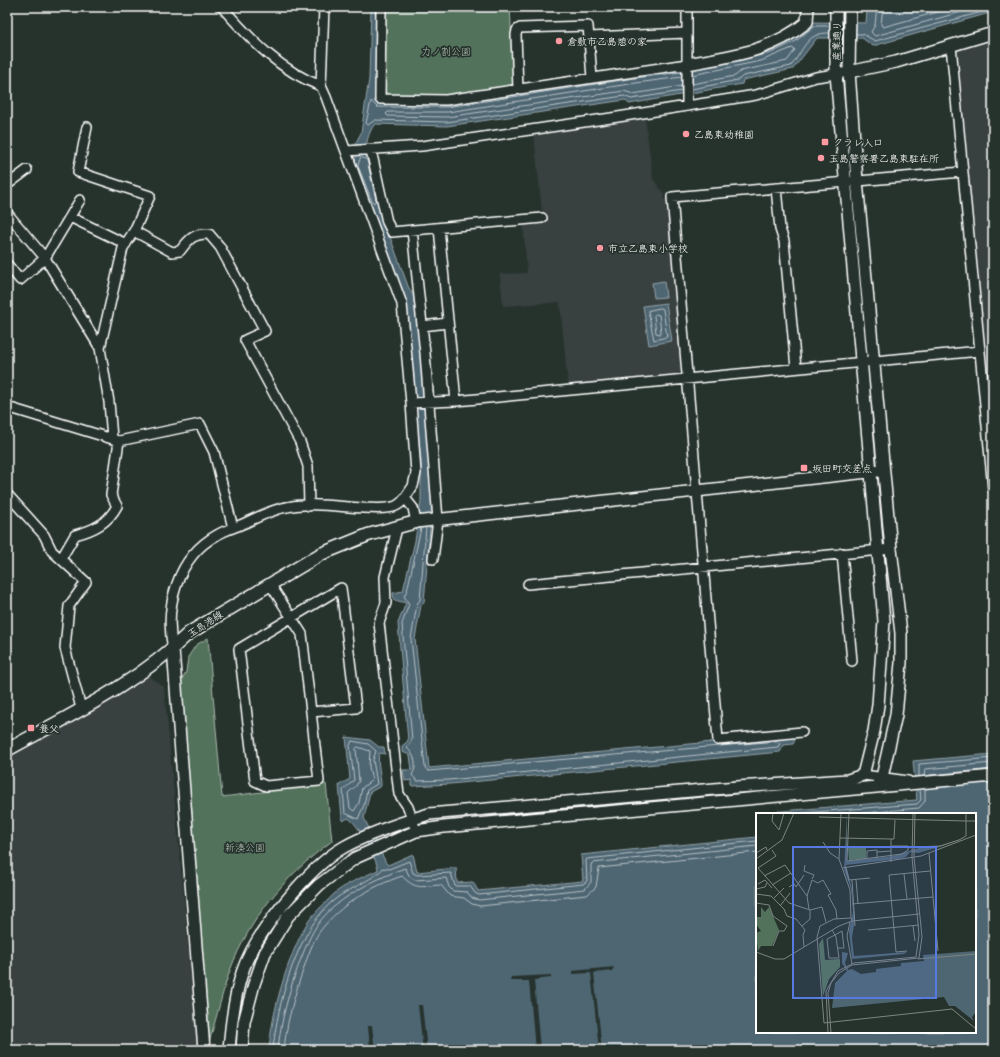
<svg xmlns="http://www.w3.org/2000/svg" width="1000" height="1057" viewBox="0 0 1000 1057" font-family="'Shantell Sans','Klee One',sans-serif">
<rect width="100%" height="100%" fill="#26332d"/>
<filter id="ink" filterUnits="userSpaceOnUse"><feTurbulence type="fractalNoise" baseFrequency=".025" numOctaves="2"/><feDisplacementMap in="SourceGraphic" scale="8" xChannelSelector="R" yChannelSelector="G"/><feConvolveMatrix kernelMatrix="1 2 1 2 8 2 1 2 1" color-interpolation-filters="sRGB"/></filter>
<g filter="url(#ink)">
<path fill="#394141" d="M993,37V431L957,49Z
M645,118L653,179L664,194V199H668L685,374L568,385L560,302L503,306L500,274L527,273L523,222L543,221L534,134Z
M149,676L164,687L198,1050H7V756Z"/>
<path fill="#53725b" stroke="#a9b8ad" d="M385,7H510L514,83L510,86L446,97L390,96L385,91Z
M208,638L222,797L326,784L332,841C283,877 245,923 226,982C220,1002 215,1023 209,1043L180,683L186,672L188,657L196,645Z"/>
<path fill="#4e6672" stroke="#95a3aa" d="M371,7H377V103H447L758,53L812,22L866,23L867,9L877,7H993V12L873,46L862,38H817L793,69L743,80L742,84L629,104L625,100L447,126L375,124C368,132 366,145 365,154L370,156L389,234L408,286L413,295L418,325L432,500L424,603L421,605L415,639L429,768L712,742L718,743L789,735L796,738L793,744L784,745L780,752L450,784L412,786V780L405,781L403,770H412L410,755L402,752V746L408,741L398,623L406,603L394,600L393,593L403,591L415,541L421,501V460L405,297L354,166L357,154L355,144L361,133L369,79Z
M664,281L666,297L654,298L652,283Z
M666,303L672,341L649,345L643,306Z
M346,737L370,740L379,747H384L385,754L379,753C377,765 381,774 381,786L370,792L364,818L386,863L388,865L413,854L417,872L456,868L457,883L473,882L478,891L583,881L581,855L757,837V1032H975V814H757V830L756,813L917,800L913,761L993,754V1050H269C272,1011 287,959 306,925C312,915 324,904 333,895C344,884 363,877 378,870C377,859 358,823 348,818L343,821L342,818L339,785L350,779Z"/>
<path fill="#26332d" d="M614,967L612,971L594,973L602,1050H599L591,973L572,974V971Z
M551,975V978L534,980L540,1050H535L529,981H510L511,977Z
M418,1005H422L427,1050H423Z
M368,1026H372L375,1050H370Z"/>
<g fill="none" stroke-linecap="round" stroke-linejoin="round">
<path stroke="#b8c2c7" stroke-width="1" d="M877,7L875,25L871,32L875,36L979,7
M883,7L881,25L883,27L956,7
M856,34H863L875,41L993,9
M692,70L771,53L796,41L814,26H830
M682,72L635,78L447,107H377L371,101L366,123L368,125L375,120L447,122L624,96L631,99L682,91
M692,75L761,61L792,48L795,50L787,61L741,71L735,76L692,84
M682,77L636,83L448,112H388L386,114L388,116L447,117L624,91L633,94L682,86
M692,89L738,80L743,76L791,66C804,50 806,32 830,33
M361,157L367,160L376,200L374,203L372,201L358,166Z
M661,308L663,309L667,337L654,340L648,311Z
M656,314L659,315L661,332L660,334L656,333L654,316Z
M421,528L407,591L404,596L409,604L402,624L412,740L407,748C415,755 418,766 412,775L417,781L449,780L778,747L780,743L778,741L428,771L425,767L411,639L417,604L420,600L426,527
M352,741L368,744L376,751L373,760L377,784L367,790L364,805L358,819L345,813L343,790L354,780L350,746Z
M358,747L370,751L369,767L372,780L362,788L359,803L354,811L350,808L348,793L356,786L359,781L356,749Z
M930,775L993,769
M919,776V764L993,758
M924,776L925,769L993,763
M789,814L917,804L921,800L920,789
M851,814L919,808L925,801V789
M273,1050C277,1004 298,925 338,897C349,889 378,877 383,868L389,869L409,861L413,873L417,875L451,873L455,886H470L475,893L479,895L583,884L587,881L586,860L587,859L757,841
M278,1050C280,1026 286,1004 293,981C299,964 305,946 314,930C331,900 375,879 405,868L410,877L415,880L446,878L449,887L453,891L467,892L472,898L479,900L585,889L591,882V865L592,863L757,846
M284,1050C286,1026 292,1005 299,982C305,966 310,945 320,931C341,904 370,887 402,876C417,891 421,886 441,885L450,896L464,898L472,904L480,906L587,895L596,887L599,868L757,852"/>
<g stroke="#fff" stroke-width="12">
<path id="minor" d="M222,7C250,39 280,71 321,86
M324,7L321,86L326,97L402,304L411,403L416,473L413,486L405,498
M381,7L380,99L446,100L687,64
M589,37L687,33
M951,46L993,489
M518,89L516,35L517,30L520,28L588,26L592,78
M687,106V7
M87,127L78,172L150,196L134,231
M371,150L387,222L392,232L542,218
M346,151L422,146L618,117L756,95L816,77L849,72
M7,185L27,170
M776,188L780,229L784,241L796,368
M7,213L45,258L100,348L109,402L112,438
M70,217L126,244
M439,228L456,401
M412,230L425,353L438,520L433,559
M7,264L20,280L45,258L80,200
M422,326L448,323
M100,348L123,248L134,231L172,252L180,251C189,239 194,233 209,234L220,247L265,331L245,340L300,442L308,466L309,506
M411,403L456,401L980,351
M7,407L119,441L200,424L214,452L233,528
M7,494L44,535L52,551L86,582L69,606L65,648L81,708
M397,528L385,577L386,603L379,623L399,794L408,807L416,831
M842,553L852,661
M61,559L75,535C94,530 108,523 117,506L111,495L119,441
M270,584L302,634L319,781L266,786L255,781L239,649L341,588L356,708L311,712
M528,584L891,549
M173,649C164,607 177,557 217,535C225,530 236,527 245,523C258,517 273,509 287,507C311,502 339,507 363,508C374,508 386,510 396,506C400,504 403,501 405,498L413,508L416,522
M802,732L718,740L672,197L962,172
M863,775L908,781"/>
</g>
<g stroke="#fff" stroke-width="14">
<path id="tertiary" d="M687,64C731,56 771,52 807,22L808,7
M849,72L896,62L993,33
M416,522L877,471
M173,649L204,1050
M876,787L993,776
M229,1050C231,1023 234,998 242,973C254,934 309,867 344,847C367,834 403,822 429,814L737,787L848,780L863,775L874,731L878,705L884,621L836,74V7
M242,1050L244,1022L254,984L265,953L288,916L319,885L355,858L416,831L444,827L876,787L882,777L896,715L901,663V633L891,549L857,181L849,72L850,7"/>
</g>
<g stroke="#fff" stroke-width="15">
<path id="secondary" d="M7,750C70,715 137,684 189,633L321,554L368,535L416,522"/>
</g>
<use href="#minor" stroke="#26332d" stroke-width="9"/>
<use href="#tertiary" stroke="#26332d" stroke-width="11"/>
<use href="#secondary" stroke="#26332d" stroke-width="12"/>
</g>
</g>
<g fill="#ff9aa2" stroke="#26332d" stroke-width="1.5">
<circle cx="559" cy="41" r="4"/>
<circle cx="686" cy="134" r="4"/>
<rect x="821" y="138" width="8" height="8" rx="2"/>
<circle cx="821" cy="158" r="4"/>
<circle cx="600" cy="248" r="4"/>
<rect x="800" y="464" width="8" height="8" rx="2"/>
<rect x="27" y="724" width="8" height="8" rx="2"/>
</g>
<g text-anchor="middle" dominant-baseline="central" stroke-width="3.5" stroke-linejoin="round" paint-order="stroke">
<g font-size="10" fill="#fff" stroke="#26332d" text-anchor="start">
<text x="567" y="41">倉敷市乙島憩の家</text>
<text x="694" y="134">乙島東幼稚園</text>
<text x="833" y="142">クラレ入口</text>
<text x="829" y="158">玉島警察署乙島東駐在所</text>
<text x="608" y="248">市立乙島東小学校</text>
<text x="812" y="468">坂田町交差点</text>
<text x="39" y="728">養父</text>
</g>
<g font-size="10" fill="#fff" stroke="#26332d">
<text transform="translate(836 41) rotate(-90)">産業通り</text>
<text transform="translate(205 624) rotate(-33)">玉島港線</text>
</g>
<g font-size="10" fill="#b2c0b5" stroke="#26332d">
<text x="446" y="51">力ノ割公園</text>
<text x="245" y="847">新湊公園</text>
</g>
</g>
<g transform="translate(756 813)">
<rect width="220" height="220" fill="#26332d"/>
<path d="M92,34H110V46L93,47ZM5,94L9,99L13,94L23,117L16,133H5L2,138L0,120L5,118L0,111V104H5ZM67,125L69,147L84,146V154L73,166L67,183L63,131Z" fill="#53725b"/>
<path d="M91,0V48L137,43L166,34L184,33L210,24L184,34L162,40L154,39L150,44L143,46L90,52L96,76L99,105L96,125L98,143L151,139L148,141L96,146L93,118L97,99L95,76L88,57ZM220,138V199L216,204L218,208L199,193H193L188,184L76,195L79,170L91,158L86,150V139L92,140L89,150L92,157L96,156L105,161L120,159V156L145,153V150L168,148L167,142Z" fill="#4e6672"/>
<path fill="none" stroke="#7d8581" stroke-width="1" d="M17,0L16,8L23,17L28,0M85,0L83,46L94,77L95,105M93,0L91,48L146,41L152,37V33M63,4L210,8V0M84,25L135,26V49M135,26H138L139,7M67,29L74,40L83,46M135,33H152M158,34L184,33L203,27L210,23V8H220M16,37L20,43L2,55L33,90L54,97L66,94L70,109M121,39L135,38M0,40L10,34L11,37M173,40L182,138M0,46L26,27L38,0M111,46V38L121,37V45M49,52L48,58L58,62L56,66M86,55L165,43L220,22M90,55L93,67L114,65M148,61L151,86M8,63L29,52L51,83L53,96M100,66L102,91M96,67L99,113M2,71L9,67L16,75M16,72L35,60M33,74L38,71L40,74L48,62M0,76L9,74L11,70M0,81L15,83L28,96L31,103L40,106L49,117L47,122L48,134M51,83L56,67L62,70L67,67L75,81L72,82L80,97L81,106M18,85L28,75M0,90L13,92L17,103L31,113L28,118H23L17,133M96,91L177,84M24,93L34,80M163,101L96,108L95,105L78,106L64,113L61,124L68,210L196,196L220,216M94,109L91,123L96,151M46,113L54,106V97M157,113L159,128M76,117L79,122L80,124L83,145H73L71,126L79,122L86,118L88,135H81M112,117L163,112M151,138L140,139L133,62L174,58M0,139L19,146H28L83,113L96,108M162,146L220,141M72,220L70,178L82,158L98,150L160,144L163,122L156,44L157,0M75,220L72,180L75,170L83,160L96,152L163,145L166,124L158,44L159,0"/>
<path fill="#567ae2" fill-opacity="0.15" stroke="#567ae2" stroke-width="2" d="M37,34H180V185H37Z"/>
<rect width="220" height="220" fill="none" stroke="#fff" stroke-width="2"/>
</g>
<rect width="1000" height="1057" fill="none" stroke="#26332d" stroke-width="24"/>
<rect x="12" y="12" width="976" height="1033" fill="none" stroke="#fff" stroke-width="1.5" filter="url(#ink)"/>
</svg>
